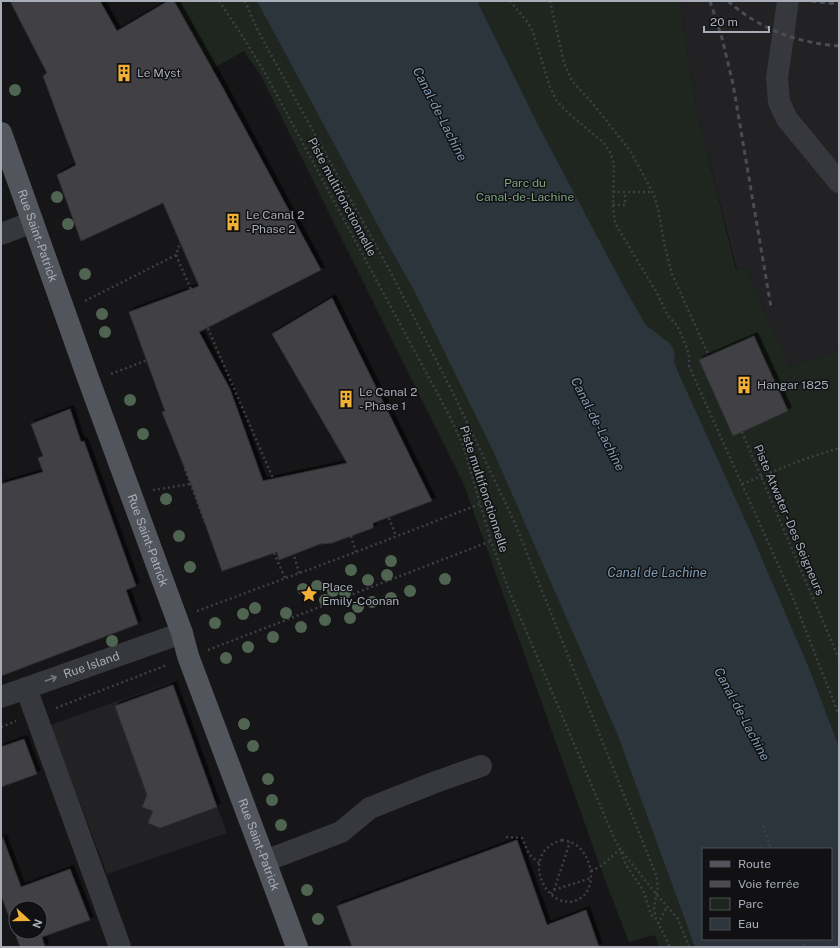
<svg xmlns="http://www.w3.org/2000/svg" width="840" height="948" viewBox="0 0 840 948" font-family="'Public Sans',sans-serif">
<defs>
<filter id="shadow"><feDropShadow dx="3.5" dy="-3.5" stdDeviation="0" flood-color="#0009"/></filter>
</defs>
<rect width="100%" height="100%" fill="#161618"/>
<path fill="#222225" d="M680,1H839V351L790,367L745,267L737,270L696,107Z
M171,682L227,833L107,874L50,725Z"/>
<path fill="#1e261f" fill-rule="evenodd" d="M174,1H680L696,107L736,270L745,267L790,367L839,351V947H659L655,935L629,942L605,880L464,485L261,76L244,51L212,69ZM703,849H831V939H703Z"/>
<path fill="#2c353c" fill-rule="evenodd" d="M257,1H477L538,125L625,289L646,325L668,342L672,346L675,353L674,361L678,372L751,533L811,673L839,747V947H695L617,733L494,453L414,290L389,246ZM703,849H831V939H703Z"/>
<path fill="#404145" stroke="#303034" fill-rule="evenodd" filter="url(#shadow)" d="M10,1H100L117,31L168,1H174L223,88L321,270L199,332L230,389L263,481L347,463L272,334L332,298L432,501L373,523V528L332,543L320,544L279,560L277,552L222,571L191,484L162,412L165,411L129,312L199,286L163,203L81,241L57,175L76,165L43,76L47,73Z
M754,336L788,411L733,436L699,360Z
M70,409L81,442L84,441L136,586L126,590L138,624L1,676V484L43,472L38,458L43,456L31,424Z
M173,685L217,807L160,828L148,823L153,811L142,807L147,795L115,706Z
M24,739L37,774L1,787V747Z
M1,838H3L21,887L70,869L90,920L42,937L45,947H20L1,895ZM16,908H40V932H16Z
M517,840L547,925L586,910L599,947H352L337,906Z"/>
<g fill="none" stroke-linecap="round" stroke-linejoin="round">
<path stroke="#3d3f44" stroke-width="2.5" stroke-dasharray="2 3" stroke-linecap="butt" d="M219,1L243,37L265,73L449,415L463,445L491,541L510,593L614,838L620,849L657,895L678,919L689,947
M245,1L258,31L390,271L452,391L514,521L656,875L658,886L654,908L656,919L670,947
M510,1L528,23L533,32L550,87L556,100L567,112L603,142L610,152L614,164L613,207L615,223L658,295L668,316L677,325L686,346L689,356V366L793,598L839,715
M550,1L564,63L572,81L594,105L631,152L654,195L658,209L665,247L672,274L709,356
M613,192H653
M613,205H625V192
M176,255L272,476L299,573
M85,301L176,255L180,243
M111,374L147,360
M742,432L839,659
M185,469L205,522
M742,484L802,460L839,448
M153,490L191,484
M389,518L396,536
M351,536L356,552
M274,553L285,578
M197,611L356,552L480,504
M208,650L491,541
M56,708L167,665
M1,727L16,721
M763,826L771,849
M506,837L522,838L529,854L539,863
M562,840C567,841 572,842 576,845C589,854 595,876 588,889C586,894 582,898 577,900C547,913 517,853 562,840Z
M591,871C602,867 611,857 620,849L626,865L643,890L651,914L655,919
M554,890L570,842
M551,894L554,890L591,878
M658,924L667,906
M803,939L805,947"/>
<g stroke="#37383d" stroke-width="22">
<path d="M788,1L777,78L779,102L787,119L839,182"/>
<path d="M1,234L33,222"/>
<path d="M26,688L120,947"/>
<path id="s1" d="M1,697L182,633"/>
<path d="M265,861L341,832L370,808L433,783L481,766"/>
</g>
<path stroke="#53555c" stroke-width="22" id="s2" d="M1,133L88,378L182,633L188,656L265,861L297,947"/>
<path stroke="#4a4c52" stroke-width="3" stroke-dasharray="5 4" stroke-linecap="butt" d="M710,1L722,38L733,84L771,307
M728,1C759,29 798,43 839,46
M811,1L839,4"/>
</g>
<g fill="#506452">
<circle cx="15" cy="90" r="6"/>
<circle cx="57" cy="197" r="6"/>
<circle cx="68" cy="224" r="6"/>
<circle cx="85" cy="274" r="6"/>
<circle cx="102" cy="314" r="6"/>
<circle cx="105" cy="332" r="6"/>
<circle cx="130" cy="400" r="6"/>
<circle cx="143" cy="434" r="6"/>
<circle cx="166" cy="499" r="6"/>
<circle cx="179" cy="536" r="6"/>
<circle cx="391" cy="561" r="6"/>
<circle cx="190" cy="567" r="6"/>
<circle cx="351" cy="570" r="6"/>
<circle cx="387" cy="575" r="6"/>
<circle cx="445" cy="579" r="6"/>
<circle cx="368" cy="580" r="6"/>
<circle cx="317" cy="586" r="6"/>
<circle cx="303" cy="589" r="6"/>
<circle cx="333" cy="591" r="6"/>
<circle cx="410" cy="591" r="6"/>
<circle cx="345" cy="593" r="6"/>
<circle cx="391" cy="598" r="6"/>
<circle cx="325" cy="600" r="6"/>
<circle cx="372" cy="602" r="6"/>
<circle cx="358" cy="607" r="6"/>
<circle cx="255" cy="608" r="6"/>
<circle cx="286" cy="613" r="6"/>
<circle cx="243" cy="614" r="6"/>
<circle cx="350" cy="618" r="6"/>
<circle cx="325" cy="620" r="6"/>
<circle cx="215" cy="623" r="6"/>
<circle cx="301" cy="627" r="6"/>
<circle cx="273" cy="637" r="6"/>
<circle cx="112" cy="641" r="6"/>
<circle cx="248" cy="647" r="6"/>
<circle cx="226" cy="658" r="6"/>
<circle cx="244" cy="724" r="6"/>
<circle cx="253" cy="746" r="6"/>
<circle cx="268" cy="779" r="6"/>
<circle cx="272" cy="800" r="6"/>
<circle cx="281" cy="825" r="6"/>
<circle cx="307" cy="890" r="6"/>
<circle cx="318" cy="919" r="6"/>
</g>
<defs><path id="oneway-shaft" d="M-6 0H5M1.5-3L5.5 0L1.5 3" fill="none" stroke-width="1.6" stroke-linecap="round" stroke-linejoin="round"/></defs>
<use stroke="#757881" href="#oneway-shaft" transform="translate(51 679) rotate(-20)"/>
<defs>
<g id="building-bare" transform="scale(1.38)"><path d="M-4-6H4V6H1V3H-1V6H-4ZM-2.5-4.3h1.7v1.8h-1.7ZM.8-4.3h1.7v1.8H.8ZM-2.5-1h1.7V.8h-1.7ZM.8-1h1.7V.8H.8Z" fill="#f2b134" stroke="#111113" stroke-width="2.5" paint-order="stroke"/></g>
<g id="sight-bare" transform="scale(1.38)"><path d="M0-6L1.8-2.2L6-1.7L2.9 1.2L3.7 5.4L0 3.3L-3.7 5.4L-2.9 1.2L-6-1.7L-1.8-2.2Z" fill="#f2b134" stroke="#111113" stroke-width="2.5" paint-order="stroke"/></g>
</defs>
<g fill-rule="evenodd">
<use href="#building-bare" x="124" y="73"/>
<use href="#building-bare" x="233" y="222"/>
<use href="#building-bare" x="744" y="385"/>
<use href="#building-bare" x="346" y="399"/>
<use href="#sight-bare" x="309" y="594"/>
</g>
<g text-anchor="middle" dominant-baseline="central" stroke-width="3" stroke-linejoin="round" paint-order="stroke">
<g font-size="12" fill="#a8adb8" stroke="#111113" text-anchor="start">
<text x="137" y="73">Le Myst</text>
<text x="246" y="215">Le Canal 2<tspan x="246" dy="14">- Phase 2</tspan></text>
<text x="757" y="385">Hangar 1825</text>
<text x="359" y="392">Le Canal 2<tspan x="359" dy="14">- Phase 1</tspan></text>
<text x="322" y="587">Place<tspan x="322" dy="14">Emily-Coonan</tspan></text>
</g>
<g font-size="12" fill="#7fa381" stroke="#111113">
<text x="525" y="183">Parc du<tspan x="525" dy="14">Canal-de-Lachine</tspan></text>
</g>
<g font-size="12" fill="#a8adb8" stroke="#111113">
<text transform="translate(342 197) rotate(62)">Piste multifonctionnelle</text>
<text stroke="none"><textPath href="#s2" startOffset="109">Rue Saint-Patrick</textPath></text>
<text transform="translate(484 489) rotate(72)">Piste multifonctionnelle</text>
<text transform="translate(789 520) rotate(67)">Piste Atwater - Des Seigneurs</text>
<text stroke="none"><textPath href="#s2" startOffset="433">Rue Saint-Patrick</textPath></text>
<text stroke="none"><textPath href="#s1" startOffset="96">Rue Island</textPath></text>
<text stroke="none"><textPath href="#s2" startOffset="757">Rue Saint-Patrick</textPath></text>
</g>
<g font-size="13" font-style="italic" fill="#7f9bb3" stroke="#111113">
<text transform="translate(440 114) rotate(63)">Canal-de-Lachine</text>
<text transform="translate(598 424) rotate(63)">Canal-de-Lachine</text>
<text x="657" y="572">Canal de Lachine</text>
<text transform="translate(742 714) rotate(62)">Canal-de-Lachine</text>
</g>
</g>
<rect width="840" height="948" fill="none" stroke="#a8adb8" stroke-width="4"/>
<rect x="702" y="848" width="130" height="92" fill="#111113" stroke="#4d4f55"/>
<rect x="710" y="861" width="20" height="6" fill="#53555c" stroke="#4d4f55"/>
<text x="738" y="868" font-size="12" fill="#a8adb8">Route</text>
<rect x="710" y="881" width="20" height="6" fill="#4a4c52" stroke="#4d4f55"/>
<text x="738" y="888" font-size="12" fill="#a8adb8">Voie ferrée</text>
<rect x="710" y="898" width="20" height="12" fill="#1e261f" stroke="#4d4f55"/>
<text x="738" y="908" font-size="12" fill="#a8adb8">Parc</text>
<rect x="710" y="918" width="20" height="12" fill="#2c353c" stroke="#4d4f55"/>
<text x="738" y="928" font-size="12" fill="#a8adb8">Eau</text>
<g transform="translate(28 920) rotate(111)"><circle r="19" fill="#111113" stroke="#4d4f55"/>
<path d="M0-3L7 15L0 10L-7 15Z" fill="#f2b134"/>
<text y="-6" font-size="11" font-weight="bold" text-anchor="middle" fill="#a8adb8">N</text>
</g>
<path d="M704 26v6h65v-6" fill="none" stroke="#a8adb8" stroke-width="2"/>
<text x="710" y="26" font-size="12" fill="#a8adb8" stroke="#111113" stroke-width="3" paint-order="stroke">20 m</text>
</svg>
